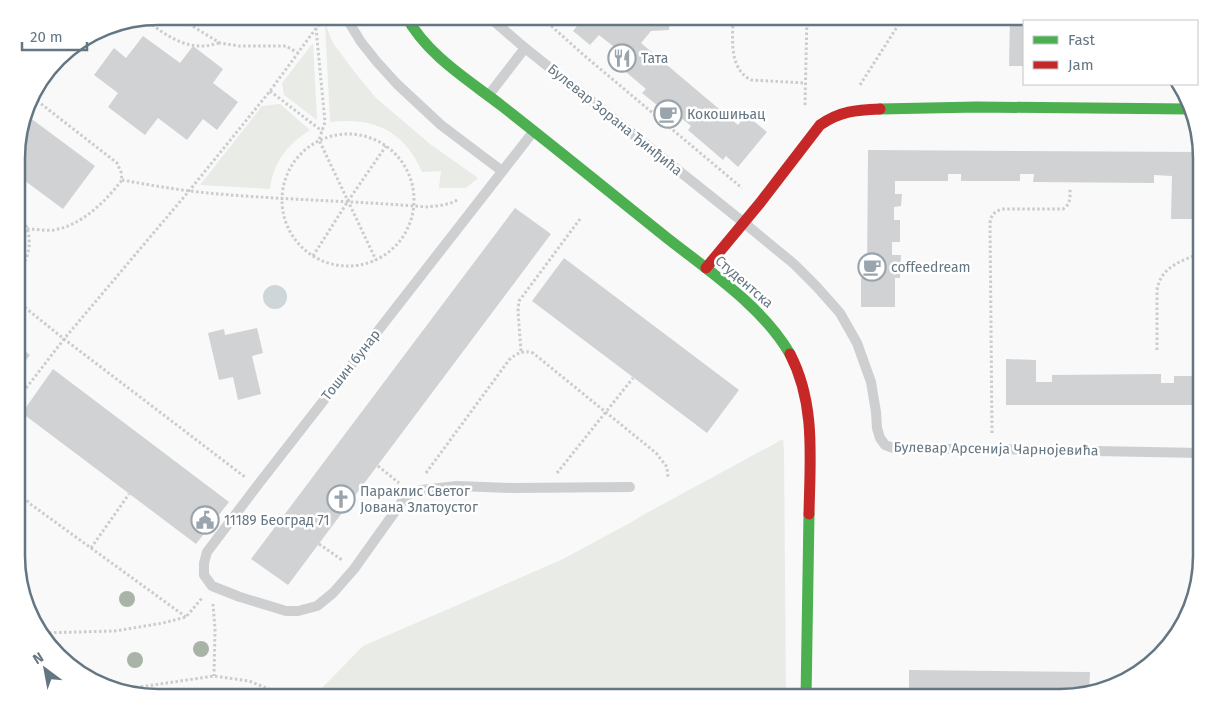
<svg xmlns="http://www.w3.org/2000/svg" width="1218" height="714" viewBox="0 0 1218 714" font-family="'Fira Sans',sans-serif">
<rect width="100%" height="100%" fill="#f9f9f9"/>
<path fill="#e8ebe6" d="M325,23L333,43L353,70L376,98L430,144L478,178L466,188H439L441,171L422,172C404,130 373,117 330,122Z
M313,43L317,120L284,95L282,83Z
M280,104L310,130C288,144 273,162 270,189L200,185L262,106Z
M783,439L784,452L786,698H324L318,692L363,646L561,560L630,523L643,515Z"/>
<path fill="#ced6d9" d="M263 297a12 12 0 1 1 24 0a12 12 0 1 1-24 0Z"/>
<path fill="#d0d2d3" d="M582,16H679L676,19L670,21L669,30L651,31L641,43L738,125L746,115L767,132L738,167L726,156L723,160L688,130L691,126L675,113L672,117L642,93L646,89L620,67L628,58L599,35L590,45L573,31L582,20Z
M1010,16H1055V21H1024V66H1009Z
M143,36L180,63L193,46L223,69L213,83L238,102L217,130L203,119L187,140L158,118L145,135L108,107L118,93L94,75L114,48L126,58Z
M25,114L95,166L63,209L17,175V140Z
M868,150L1201,152V219H1171L1172,176L1154,175V183L1033,182L1034,174H1020V181H961V174H948V181H895V194H902L901,206L894,207V220H900V242H892V255H901L900,278H895V307H861V278H867Z
M515,208L551,234L288,585L251,559Z
M564,258L739,390L707,433L532,301Z
M257,328L263,353L252,356L261,394L238,400L233,377L219,380L208,333L224,329L225,335Z
M17,345L30,355L17,372Z
M1006,359L1036,360V382H1052V375L1161,374V383H1174V376H1201V405H1006Z
M53,369L229,502L196,544L22,413Z
M909,670L1090,672L1089,691L1069,697L909,698Z"/>
<g fill="none" stroke-linecap="round" stroke-linejoin="round">
<path stroke="#cbcccd" stroke-width="3" stroke-dasharray="2.5 2.5" stroke-linecap="butt" d="M176,16L220,43L239,46H286L298,53
M540,16L586,57L742,188
M733,16C733,38 728,68 751,80L805,83
M144,19C162,32 180,47 204,46C209,46 214,44 219,43
M316,28L325,122L319,140L376,260
M860,85L904,16
M270,91L322,131
M805,105L807,16
M282 200a66 66 0 1 1 132 0a66 66 0 1 1-132 0Z
M122,180C144,184 167,188 190,191C268,200 347,200 426,207C437,206 450,205 459,199
M17,213C30,225 32,244 26,259C24,264 20,269 17,273
M27,229C36,229 46,231 54,230C82,225 105,202 122,180L121,172L117,163L31,96
M313,256L348,201L386,146
M17,301L64,339L245,477
M1157,350V290C1161,266 1182,261 1201,253
M521,351L518,311L519,301L580,219
M17,400L64,339L189,191L270,91L325,16
M992,433L990,223C991,215 994,212 1002,209H1063C1071,204 1070,197 1070,188
M378,466L399,483
M426,473L509,360C517,353 522,350 533,353L656,453L667,467L668,478
M557,473L633,378
M17,489L29,503L186,617
M319,544L342,560
M91,548L129,494
M213,604L215,629L214,676
M39,633L115,631L163,623L186,617L202,598
M126,689L214,676L249,681L291,698"/>
<path stroke="#cecfd0" stroke-width="10" d="M488,16L525,48L743,222L794,264L817,287L840,313L857,343L871,382L876,412L877,428L880,438L885,445L896,449H992L1201,453
M347,19L361,42L377,62L397,84L441,125L502,171
M488,96L525,48
M533,132L257,486L207,552L204,563V575L212,586L240,597L286,611H298L317,606L333,593L354,569L404,499L411,493L421,490L457,486L513,488L630,487"/>
<path stroke="#4caf50" stroke-width="11" d="M406,16C427,55 467,79 502,106C557,149 612,194 667,238C709,271 763,307 790,354
M880,109L977,107L1189,109
M806,698L809,514"/>
<path stroke="#c62828" stroke-width="11" d="M706,268L760,203L820,125C840,111 856,110 880,109
M790,354C816,404 810,459 809,514"/>
</g>
<g fill="#a9b3a7">
<circle cx="127" cy="599" r="8"/>
<circle cx="201" cy="649" r="8"/>
<circle cx="135" cy="660" r="8"/>
</g>
<defs>
<g id="restaurant-ring" transform="scale(1.4375)"><circle r="9.5" fill="#fff" stroke="#99a4ac" stroke-width="1.5"/><path d="M-5-6h1v4h1v-4h1v4h1v-4h1v5L-1.5 .5V6h-2V.5L-5-1ZM5-6V6H3V1.5H1.5Q1.5-4 5-6Z" fill="#99a4ac"/></g>
<g id="cafe-ring" transform="scale(1.4375)"><circle r="9.5" fill="#fff" stroke="#99a4ac" stroke-width="1.5"/><path d="M-5.5-4.5H6V0H3Q3 3.5 0 3.5H-2.5Q-5.5 3.5-5.5 0ZM3-3.2v2h1.7v-2ZM-6 4.5H4V6H-6Z" fill="#99a4ac"/></g>
<g id="church-ring" transform="scale(1.4375)"><circle r="9.5" fill="#fff" stroke="#99a4ac" stroke-width="1.5"/><path d="M-1.2-6h2.4v3.5h3.3v2.4h-3.3V6h-2.4V-.1h-3.3v-2.4h3.3Z" fill="#99a4ac"/></g>
<g id="civic-ring" transform="scale(1.4375)"><circle r="9.5" fill="#fff" stroke="#99a4ac" stroke-width="1.5"/><path d="M-.6-6.5H3V-4.5H.6V-3L4-1V1h2V6H-6V1h2V-1L-.6-3ZM-1.2 2.5V6h2.4V2.5Z" fill="#99a4ac"/></g>
</defs>
<g fill-rule="evenodd">
<use href="#restaurant-ring" x="622" y="58"/>
<use href="#cafe-ring" x="668" y="114"/>
<use href="#cafe-ring" x="872" y="267"/>
<use href="#church-ring" x="341" y="499"/>
<use href="#civic-ring" x="205" y="520"/>
</g>
<g text-anchor="middle" dominant-baseline="central" stroke-width="5" stroke-linejoin="round" paint-order="stroke">
<g font-size="14" fill="#657683" stroke="#fff" text-anchor="start">
<text x="641" y="58">Тата</text>
<text x="687" y="114">Кокошињац</text>
<text x="891" y="267">coffeedream</text>
<text x="360" y="491">Параклис Светог<tspan x="360" dy="16">Јована Златоустог</tspan></text>
<text x="224" y="520">11189 Београд 71</text>
</g>
<g font-size="14" fill="#657683" stroke="#fff">
<text transform="translate(615 120) rotate(39)">Булевар Зорана Ђинђића</text>
<text transform="translate(744 282) rotate(41)">Студентска</text>
<text transform="translate(351 365) rotate(-52)">Тошин бунар</text>
<text transform="translate(996 449) rotate(1)">Булевар Арсенија Чарнојевића</text>
</g>
</g>
<path d="M0 0H1218V714H0ZM158 25H1060A133 133 0 0 1 1193 158V556A133 133 0 0 1 1060 689H158A133 133 0 0 1 25 556V158A133 133 0 0 1 158 25Z" fill="#fff" fill-rule="evenodd"/>
<path fill="none" stroke="#657683" stroke-width="2.5" d="M158 25H1060A133 133 0 0 1 1193 158V556A133 133 0 0 1 1060 689H158A133 133 0 0 1 25 556V158A133 133 0 0 1 158 25Z"/>
<rect x="1023" y="20" width="175" height="65" fill="#ffffff" stroke="#c1c8cd"/>
<rect x="1033" y="36" width="25" height="8" fill="#4caf50" stroke="#c1c8cd"/>
<text x="1068" y="45" font-size="15" fill="#657683">Fast</text>
<rect x="1033" y="61" width="25" height="8" fill="#c62828" stroke="#c1c8cd"/>
<text x="1068" y="70" font-size="15" fill="#657683">Jam</text>
<g transform="translate(45 669) rotate(328)" stroke="#ffffff" stroke-width="4" paint-order="stroke">
<path d="M0-4L9 19L0 12L-9 19Z" fill="#657683"/>
<text y="-8" font-size="14" font-weight="bold" text-anchor="middle" fill="#657683">N</text>
</g>
<path d="M22 42v8h65v-8" fill="none" stroke="#657683" stroke-width="2.5"/>
<text x="30" y="42" font-size="15" fill="#657683" stroke="#ffffff" stroke-width="4" paint-order="stroke">20 m</text>
</svg>
